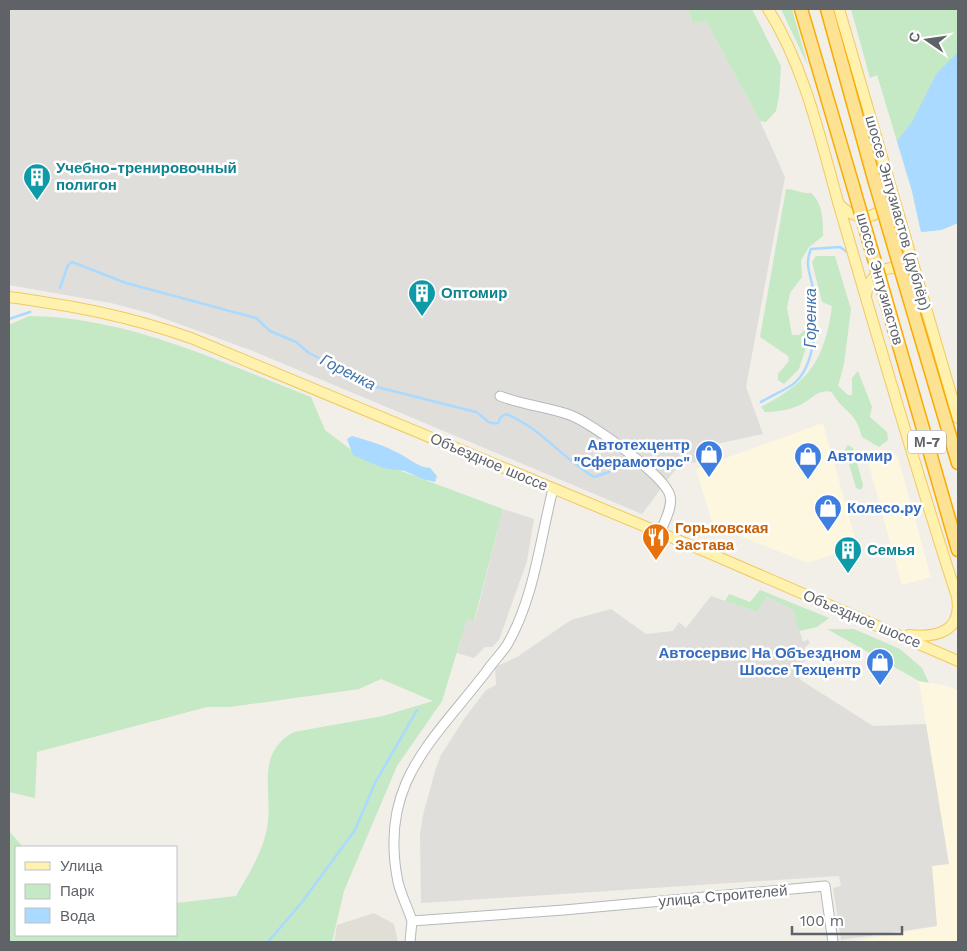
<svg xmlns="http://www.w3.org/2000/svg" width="967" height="951" viewBox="0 0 967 951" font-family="'Work Sans',sans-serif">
<rect width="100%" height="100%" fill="#f1efe8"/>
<path fill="#fef7e0" d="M823,423L857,546L808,563L730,532L712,522L696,469Z
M897,454L931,577L902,585L868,462Z
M919,681L948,686L958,691V942H849L937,926L932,866L949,863Z"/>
<path fill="#e0deda" d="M9,9H688L693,24L706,21L760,121L785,177L746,387L763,434L702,447L697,462L678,466L642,514L253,351L149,313L111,303L9,285Z
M503,509L534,519L527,561L499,640L492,647H485L474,658L457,653L467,618L475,620Z
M711,596L757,612L767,597L793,610L803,642L808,639L810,643L804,648L809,657L799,667L803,672L799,679L873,726L926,724L949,864L932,866L937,926L841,940L833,888L841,886L839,876L421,903L420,835L423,815L435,771L441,755L464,719L486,690L496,685L495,667L517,657L571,620L611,609L646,634L673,631L679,622L686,628Z"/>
<path fill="#e1ded6" d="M374,913L394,924L398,942H334L337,925Z"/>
<path fill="#c5e8c5" d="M688,9H752L781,66L779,96L776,111L766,122L760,121L706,21L693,24Z
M781,9H792L808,66Z
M851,9H958V223L941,230L921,232L912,191L877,75L870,78Z
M786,189C795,189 801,194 811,193C823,203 823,221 823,236L809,247L801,260L802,277L790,293L787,308L792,335H799L805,330L809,338L799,369L784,384L778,380V374L789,361L788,356L760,337Z
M816,256H835L851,309L844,364L838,386L848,395H852V378L858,371L872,407L870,417L887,432L888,440L879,447L862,437C856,410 842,412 832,392C818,388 811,400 800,405C789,410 776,412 765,412L761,407C809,382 825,360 832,306L822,302L812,262Z
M29,316C129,317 220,362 311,397L325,430L358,455L503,509L474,621L467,619L442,701L397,766L344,891L332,942H9V831L23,847H16V935H176V903L236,896C247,877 259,858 265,837C277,799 251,755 294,732L383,716L433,701L381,679L359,689L230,707H207L37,752L35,798L9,792V325Z
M848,445L853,448L863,485L861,490L856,488L845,450Z
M760,590L829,618L817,627L799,631L793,610L767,597L757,612L725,601L729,594L750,602Z
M827,629H854L900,649L922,668L929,683L919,681Z"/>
<path fill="#aadaff" d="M958,52V223L941,230L921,232L912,191L897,141L912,122L937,73Z
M352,436C366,440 381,444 394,451C407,456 416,467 430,468L437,476L435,482L422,479L405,471L383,468L353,455L347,439Z"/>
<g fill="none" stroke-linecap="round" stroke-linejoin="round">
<path stroke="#aadaff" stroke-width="2.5" d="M60,288L68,265L72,262L126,283L256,318L270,331L296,342L309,353L334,366L362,376L369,385L476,412C485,417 486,425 498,423L501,417L506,414C541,428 562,458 594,477L609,472
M9,319L30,312
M761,402C771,396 783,391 792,385C817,367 817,317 813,290C811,274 804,265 811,249L840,247L847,252
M268,942L302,902L355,830L375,783L417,710"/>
<g stroke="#b5b8bc" stroke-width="11">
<path id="minor" d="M500,396C523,405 547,407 570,415C590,422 666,476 670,496C673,507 664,522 660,533
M412,921C408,908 401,895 398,882C378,784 432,742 486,672C492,663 501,654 507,645C534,599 540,540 553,489
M412,921L564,910L825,886L833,942
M410,942L412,921"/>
</g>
<g stroke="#f2c960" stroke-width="12">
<path id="major" d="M768,9C809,74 823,153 845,226C881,350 917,474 957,597C963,632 936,638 909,635
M839,9L958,418
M838,203C852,219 873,223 886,204
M866,295C869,275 885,263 906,270
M9,297C75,306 128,316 191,338L709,553L958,661"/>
</g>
<g stroke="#f9ab00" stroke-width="15">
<path id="highway" d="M801,9L853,186
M827,9L874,179
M918,328L958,463
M896,335L958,550"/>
</g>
<use href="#minor" stroke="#fff" stroke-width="9"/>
<use href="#major" stroke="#fff2af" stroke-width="10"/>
<use href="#highway" stroke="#fde293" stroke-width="12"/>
<g stroke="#f9ab00" stroke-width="15" stroke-linecap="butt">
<path id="highway-bridge" d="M874,179L918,328
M853,186L896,335"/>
</g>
<use href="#highway-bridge" stroke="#fde293" stroke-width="12"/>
</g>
<defs>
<g id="building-pin" transform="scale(1.4375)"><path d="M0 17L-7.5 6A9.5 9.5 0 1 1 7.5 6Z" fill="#0f9aa8" stroke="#fff"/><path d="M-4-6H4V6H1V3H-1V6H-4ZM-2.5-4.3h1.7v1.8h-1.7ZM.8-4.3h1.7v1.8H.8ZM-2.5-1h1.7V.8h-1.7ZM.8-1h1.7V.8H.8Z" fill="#fff"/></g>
<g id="shop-pin" transform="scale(1.4375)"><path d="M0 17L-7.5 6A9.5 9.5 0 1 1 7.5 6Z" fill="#3f7fe0" stroke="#fff"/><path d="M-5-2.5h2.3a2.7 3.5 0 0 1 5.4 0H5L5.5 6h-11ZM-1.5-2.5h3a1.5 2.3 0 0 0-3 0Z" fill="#fff"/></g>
<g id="restaurant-pin" transform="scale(1.4375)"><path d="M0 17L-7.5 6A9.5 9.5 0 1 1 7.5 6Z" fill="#e8710a" stroke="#fff"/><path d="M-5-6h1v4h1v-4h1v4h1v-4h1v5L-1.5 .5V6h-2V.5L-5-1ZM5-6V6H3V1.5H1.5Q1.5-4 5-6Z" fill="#fff"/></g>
</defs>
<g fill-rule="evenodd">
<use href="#building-pin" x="37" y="177"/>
<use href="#building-pin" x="422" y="293"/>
<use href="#shop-pin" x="709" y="454"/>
<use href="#shop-pin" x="808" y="456"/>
<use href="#shop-pin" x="828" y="508"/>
<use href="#restaurant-pin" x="656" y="537"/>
<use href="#building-pin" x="848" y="550"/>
<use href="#shop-pin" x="880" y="662"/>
</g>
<g text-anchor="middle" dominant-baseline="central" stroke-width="5" stroke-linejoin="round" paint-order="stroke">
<rect fill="#fff" stroke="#8f9295" stroke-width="1" x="908" y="430.5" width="38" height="23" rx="4"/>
<g font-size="14" font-weight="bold" fill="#5f6368">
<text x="927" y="442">М-7</text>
</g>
<g font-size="15" font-weight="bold" fill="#0d838f" stroke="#fff" text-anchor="start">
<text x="56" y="168">Учебно-тренировочный<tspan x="56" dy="17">полигон</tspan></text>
<text x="441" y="293">Оптомир</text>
<text x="867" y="550">Семья</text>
</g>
<g font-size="15" fill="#5f6368" stroke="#fff">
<text transform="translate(898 213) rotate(74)">шоссе Энтузиастов (дублёр)</text>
<text transform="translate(880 279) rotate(74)">шоссе Энтузиастов</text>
<text transform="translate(489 462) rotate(23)">Объездное шоссе</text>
<text transform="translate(862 619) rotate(23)">Объездное шоссе</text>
<text transform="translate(723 896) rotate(-5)">улица Строителей</text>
</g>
<g font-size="15" font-weight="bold" fill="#366cbe" stroke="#fff" text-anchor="end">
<text x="690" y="445">Автотехцентр<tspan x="690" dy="17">"Сферамоторс"</tspan></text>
<text x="827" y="456" text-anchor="start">Автомир</text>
<text x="847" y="508" text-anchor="start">Колесо.ру</text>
<text x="861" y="653">Автосервис На Объездном<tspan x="861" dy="17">Шоссе Техцентр</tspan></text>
</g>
<g font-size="15" font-weight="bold" fill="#c56008" stroke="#fff" text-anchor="start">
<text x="675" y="528">Горьковская<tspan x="675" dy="17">Застава</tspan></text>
</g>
<g font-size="16" font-style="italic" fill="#4174aa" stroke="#fff">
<text transform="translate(810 318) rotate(-90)">Горенка</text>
<text transform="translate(348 372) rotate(27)">Горенка</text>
</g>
</g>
<rect width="967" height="951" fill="none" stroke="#5f6368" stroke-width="20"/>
<rect x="15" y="846" width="162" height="90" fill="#ffffff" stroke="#bfc1c3"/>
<rect x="25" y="862" width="25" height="8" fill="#fff2af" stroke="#bfc1c3"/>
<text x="60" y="871" font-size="15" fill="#5f6368">Улица</text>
<rect x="25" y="884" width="25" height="15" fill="#c5e8c5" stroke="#bfc1c3"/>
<text x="60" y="896" font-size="15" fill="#5f6368">Парк</text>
<rect x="25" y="908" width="25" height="15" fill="#aadaff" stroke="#bfc1c3"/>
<text x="60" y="921" font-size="15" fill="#5f6368">Вода</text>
<g transform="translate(927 40) rotate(283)" stroke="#ffffff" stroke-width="4" paint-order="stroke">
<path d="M0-4L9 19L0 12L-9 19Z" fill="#5f6368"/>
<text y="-8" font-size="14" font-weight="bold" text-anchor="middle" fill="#5f6368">С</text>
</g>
<path d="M792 926v8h110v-8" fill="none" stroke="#5f6368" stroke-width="2.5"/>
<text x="800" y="926" font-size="15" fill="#5f6368" stroke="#ffffff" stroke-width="4" paint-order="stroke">100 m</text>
</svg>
